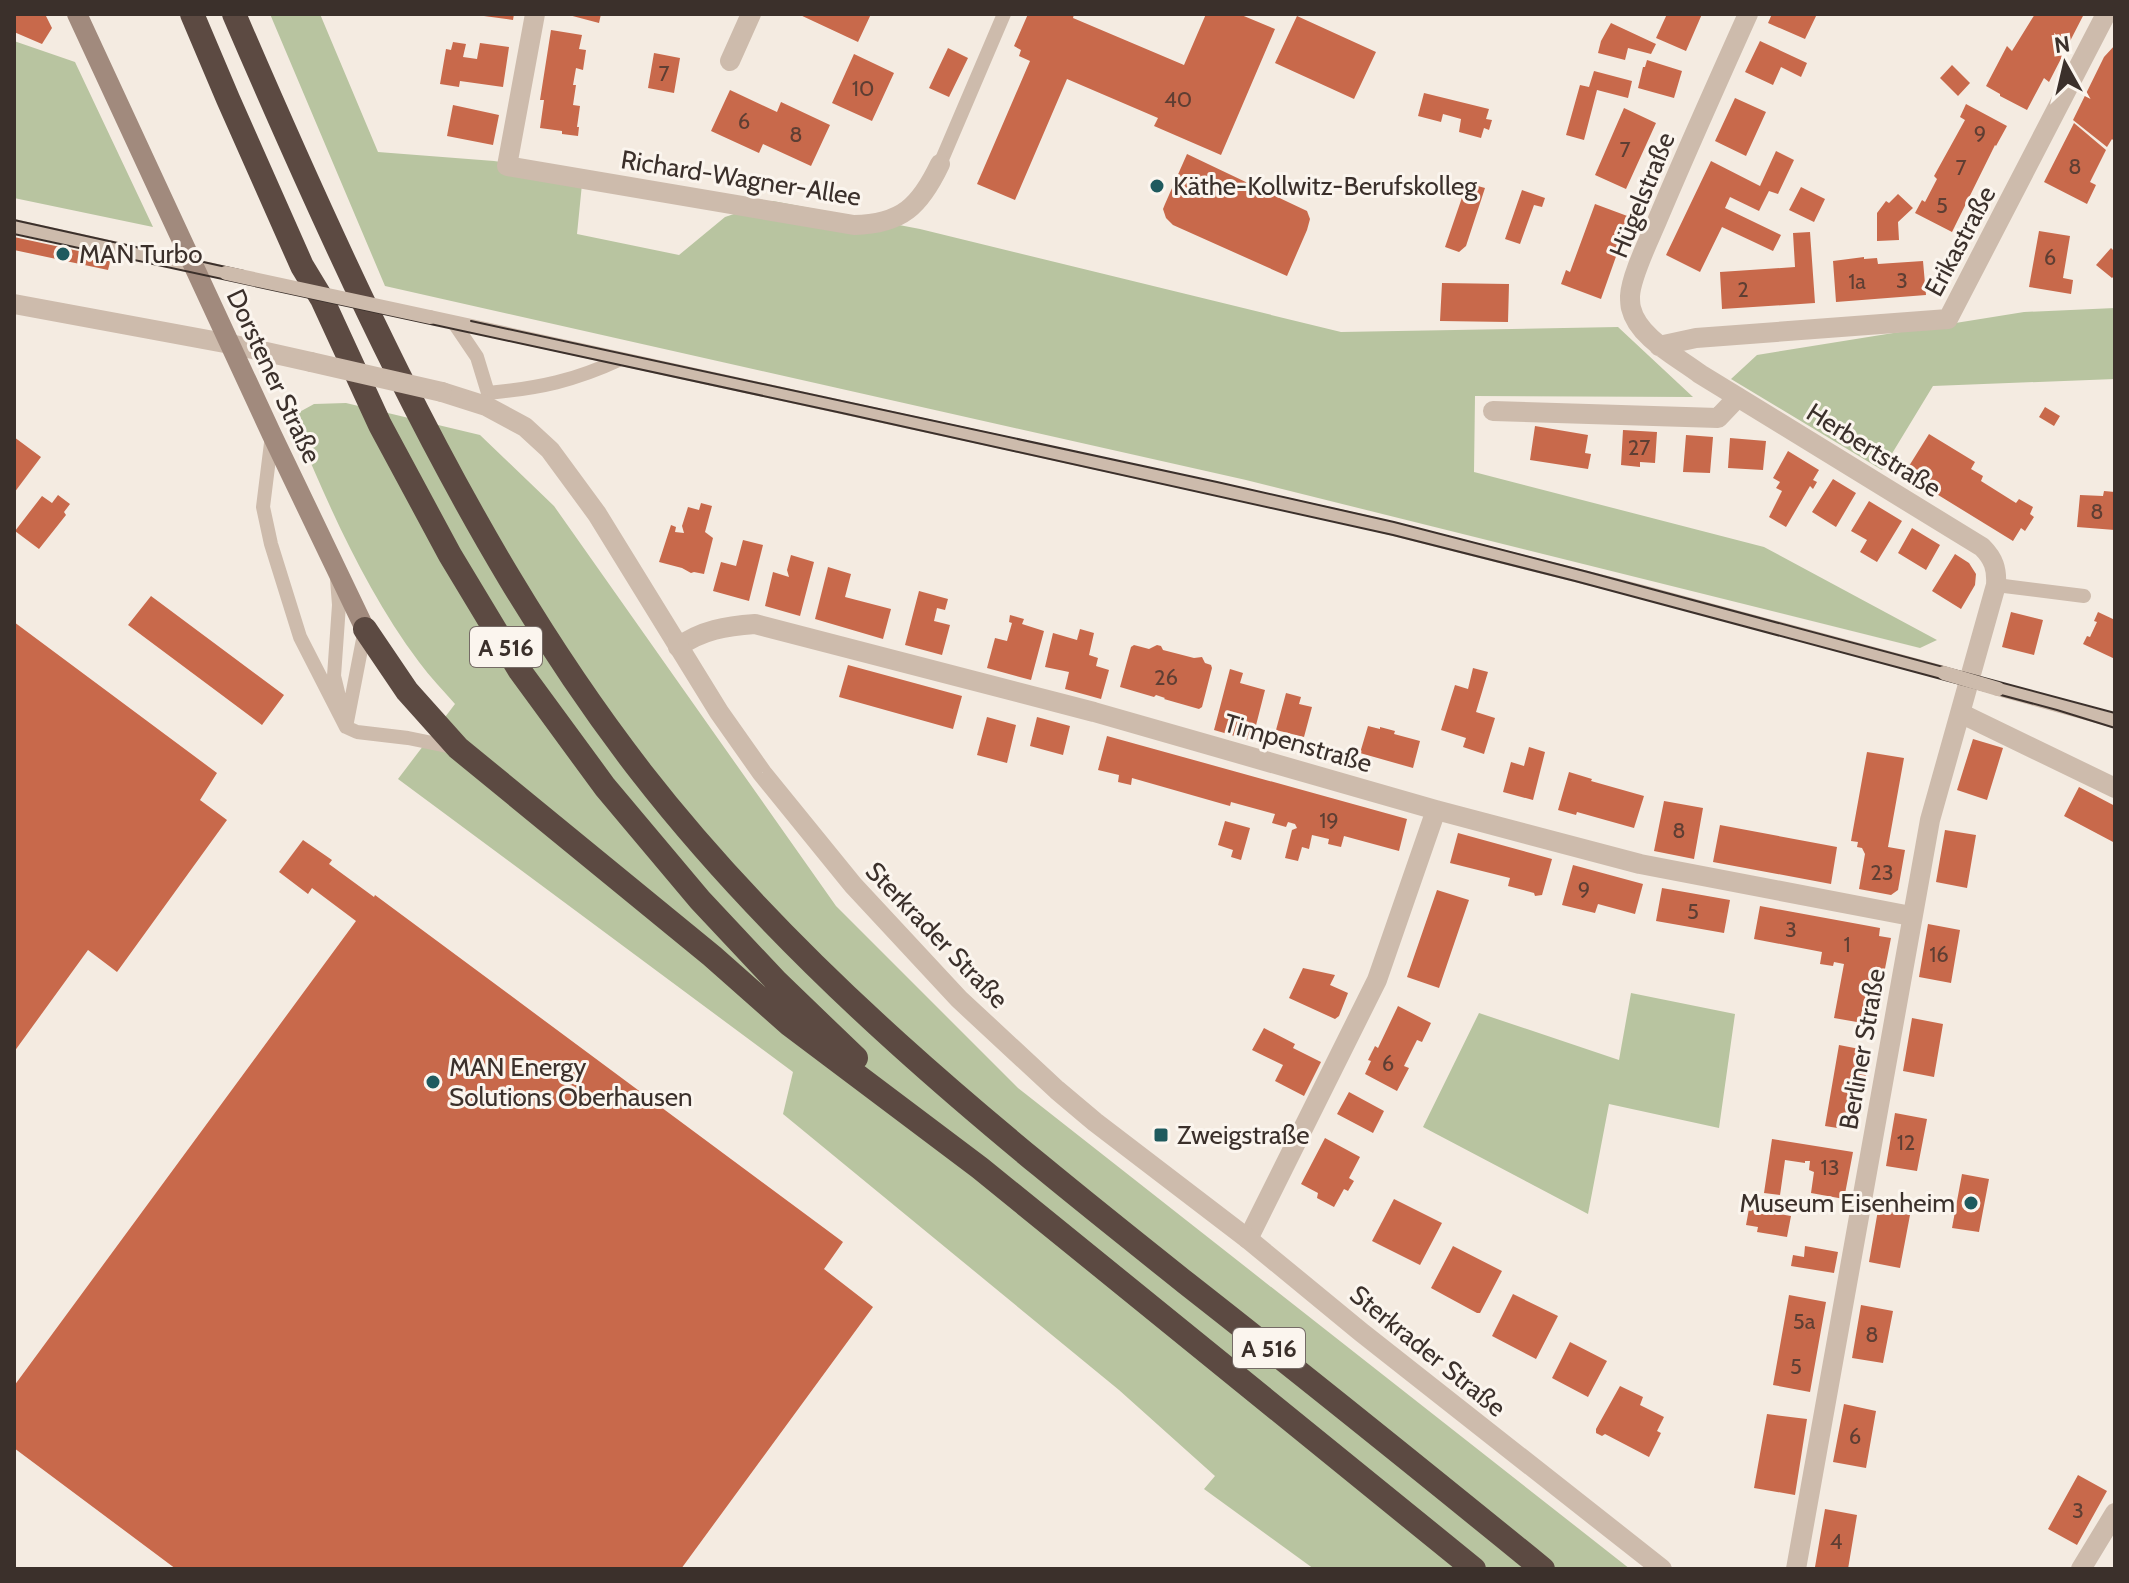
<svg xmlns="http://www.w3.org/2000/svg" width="2129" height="1583" viewBox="0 0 2129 1583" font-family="Cabin,sans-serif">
<rect width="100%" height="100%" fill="#f4ebe1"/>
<path fill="#b8c4a0" d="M270,14H320L378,152L494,161L583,174L577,234L679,255L725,217L773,201L920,229L1341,332L1618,327L1693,397L1475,396L1474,472L1764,547L1937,640L1920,648L1246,480L385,286Z
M14,41L75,62L153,227L14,198Z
M2115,308V379L1933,386L1882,470L1731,379L1757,355L2024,312Z
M346,403L480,435L554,506L836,906L1018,1088L1630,1569H1314L1204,1489L1215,1476L1119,1390L783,1114L793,1072L398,779L455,704C443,690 430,677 419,662C366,591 330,509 296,428L294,415L314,404Z
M1631,993L1735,1014L1719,1128L1609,1104L1588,1214L1423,1127L1479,1013L1619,1060Z"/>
<path fill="#c8694b" d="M14,14H45L52,28L42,44L14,32Z
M484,14H514L513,20L484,16Z
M565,14H601L599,23Z
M798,14H871L858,42Z
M1028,14H1074L1073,18L1184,65L1206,14H1239L1275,29L1221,155L1154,126L1158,118L1067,79L1015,200L977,184L1030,61L1019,56L1021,50L1014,46Z
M1667,14H1702L1686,51L1656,38Z
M1772,14H1817L1805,39L1768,23Z
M2035,14H2084L2049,82L2044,78L2027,110L2000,96V94L1986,86L2007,46L2012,51Z
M1297,16L1376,52L1354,99L1275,63Z
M1611,23L1656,44L1651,54L1628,48L1625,60L1598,53L1601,41Z
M551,30L582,35L579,49L586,50L583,70L576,68L573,85H576L573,105L580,106L577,127H579L578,136L562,134V131L540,128L544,100H540Z
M1760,41L1807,63L1801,77L1781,67L1773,85L1745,72Z
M453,42L466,44L463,57L477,59L480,43L509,47L503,87L460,81L459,87L440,84L446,49L451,50Z
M2115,45V142L2112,139L2107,147L2073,120L2104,57Z
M948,48L968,58L949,97L929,88Z
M654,53L680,58L674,93L648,88Z
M854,54L894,73L872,121L832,103Z
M1647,60L1682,71L1674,98L1638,88L1643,67H1645Z
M1952,65L1970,83L1958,96L1940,78Z
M1594,71L1632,81L1628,98L1597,90L1584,140L1566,135L1580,85L1589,87Z
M730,90L777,112L781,102L830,125L811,166L763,144L759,153L711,131Z
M1424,93L1489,109L1486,119L1492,120L1489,130L1484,128L1481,138L1459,132L1461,119L1443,114L1441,122L1418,116Z
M1735,98L1766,112L1746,156L1715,141Z
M1966,104L2007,126L1996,146L1995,145L1952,232L1915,213L1922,200L1925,202L1937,179L1934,176L1965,120L1960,117Z
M453,105L499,115L493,145L447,136Z
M1624,108L1656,123L1626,189L1595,175Z
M2074,123L2106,150L2090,182L2096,185L2087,204L2044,182Z
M1776,151L1794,160L1778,194L1769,191L1759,211L1730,197L1725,208L1781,235L1773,251L1722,227L1700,272L1666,255L1711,161L1760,186Z
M1187,154L1307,211L1310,219L1307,230L1287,276L1173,225L1166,218L1163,209L1165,204Z
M1467,183L1485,188L1466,246L1459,252L1445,247Z
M1801,187L1825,199L1814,222L1789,210Z
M1522,190L1545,198L1542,207L1534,205L1520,244L1505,239Z
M1898,194L1913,208L1898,222L1899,240L1877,241V213L1886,201L1889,203Z
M1595,204L1630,217L1601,299L1561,284L1566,270L1570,272Z
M2039,231L2070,236L2063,278L2073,280L2071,294L2029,287Z
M1810,232L1815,303L1722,309L1720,272L1795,267L1793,233Z
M14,237L111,258L108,270L14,250Z
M2111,248L2115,252V275L2112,278L2096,265Z
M1864,257V259L1877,258L1878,264L1923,261L1926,295L1836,302L1833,261Z
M1442,283L1509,284L1508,322L1440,321Z
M2045,407L2060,416L2054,426L2039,417Z
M1535,426L1588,435L1585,453L1591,454L1588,469L1530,460Z
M1623,430L1657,432L1655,463L1640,462V467L1621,465Z
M1929,434L1975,462L1971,469L1983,476L1981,481L2016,503L2019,499L2033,507L2030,514L2034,517L2025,531L2021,528L2013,541L1904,474Z
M1686,435L1713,437L1710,473L1683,472Z
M14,437L41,457L14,493Z
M1730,438L1766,441L1763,470L1728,468Z
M1788,451L1819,470L1813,480L1817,482L1813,489L1810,486L1786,527L1769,517L1782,491L1776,488L1780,482L1773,478Z
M1833,479L1856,493L1836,527L1812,512Z
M2104,491L2115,492V530L2077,527L2080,495L2103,496Z
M58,495L70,504L64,512L66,515L39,549L15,531L42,496L52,503Z
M1869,501L1902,521L1877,562L1860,552L1867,540L1851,531Z
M701,503L712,506L705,532L713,538L704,574L694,572L691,573L682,568L659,562L671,525L676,527L675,532L684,533L682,526L688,507L699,510Z
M1912,528L1940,545L1926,570L1898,553Z
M743,540L763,545L749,601L713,591L721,562L736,566Z
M1955,554L1969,563L1976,574L1975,585L1961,609L1932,591Z
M791,555L814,562L800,616L765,606L773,572L789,577L787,570Z
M828,567L851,574L845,597L891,609L883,639L815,619Z
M919,591L948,599L945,610L937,608L934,621L950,625L942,655L905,645Z
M151,596L284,695L262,725L128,625Z
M2011,612L2043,620L2034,655L2002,647Z
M2098,612L2115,620V659L2083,644L2087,636L2090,637L2097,622L2094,621Z
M1010,615L1024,619L1022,624L1044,631L1031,680L987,668L995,638L1007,641L1012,623L1009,622Z
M14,622L217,773L200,800L227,820L117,972L88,950L14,1052Z
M1080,629L1094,633L1089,655L1098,658L1096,666L1109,670L1101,699L1065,689L1069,672L1045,667L1053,633L1077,640Z
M1134,645L1149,649L1157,645L1161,646L1163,650L1194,658L1202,657L1205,663L1211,665L1212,668L1202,707L1199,709L1164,699L1165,698L1156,695L1154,697L1120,687L1131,647Z
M848,665L962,696L953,729L839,697Z
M1473,668L1488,672L1476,712L1495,718L1484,754L1463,747L1466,738L1441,730L1455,685L1468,689Z
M1230,669L1243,673L1240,683L1265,690L1252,741L1214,730Z
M1286,693L1301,697L1299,704L1312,707L1304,737L1276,730Z
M987,717L1016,725L1007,763L977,755Z
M1037,717L1070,726L1063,755L1030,746Z
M1368,726L1380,729V727L1395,731L1394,734L1420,741L1413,768L1360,753Z
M1107,736L1407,819L1399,851L1344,836L1341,847L1328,844L1329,839L1312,835L1309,849L1302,847L1298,861L1285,858L1292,830L1297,828L1295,824L1288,822L1286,827L1272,823L1275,814L1231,802L1230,806L1132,778L1131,785L1118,782L1119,775L1098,770Z
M1973,739L2003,748L1987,800L1957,790Z
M1529,747L1545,752L1533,800L1503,792L1511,762L1524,766Z
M1867,752L1904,758L1888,847L1905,850L1898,890L1891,895L1859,889L1865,854L1862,848L1857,847L1858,842L1851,841Z
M1569,772L1592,779L1591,781L1644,796L1634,828L1577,812L1576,815L1558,810Z
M2079,787L2115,806V843L2064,816Z
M1664,801L1703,808L1694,859L1654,851Z
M1225,821L1250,828L1241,860L1231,857L1233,850L1218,845Z
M1720,825L1837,847L1831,884L1713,862Z
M1945,830L1976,835L1967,888L1936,882Z
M1458,833L1552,859L1542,895L1535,896L1534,893L1508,886L1510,878L1450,863Z
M303,840L332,860L329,864L374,897L375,895L843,1242L824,1269L873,1307L681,1569H176L14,1448V1386L356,921L312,888L308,894L279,872Z
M1573,865L1643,884L1635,914L1598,904L1595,913L1562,905Z
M1662,888L1730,900L1724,933L1656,921Z
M1437,890L1469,900L1439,988L1407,977Z
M1760,906L1880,928L1879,936L1891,938L1874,1025L1834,1018L1844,964L1834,962L1833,966L1820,964L1822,952L1754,939Z
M1928,924L1960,930L1951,983L1919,977Z
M1303,968L1335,975L1330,985L1348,993L1339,1016L1335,1019L1289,998Z
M1398,1006L1431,1023L1422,1042L1417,1040L1404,1066L1409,1068L1397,1091L1365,1074L1371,1061L1368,1060L1375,1046L1378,1048Z
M1912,1018L1943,1024L1934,1077L1903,1071Z
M1264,1028L1295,1044L1293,1048L1321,1062L1304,1096L1275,1081L1283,1065L1252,1050Z
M1839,1045L1870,1051L1856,1131L1825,1126Z
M1349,1092L1384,1111L1373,1133L1337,1114Z
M1895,1113L1927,1119L1917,1171L1886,1166Z
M1325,1138L1360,1157L1349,1178L1354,1181L1348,1191L1344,1189L1334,1207L1317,1198L1318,1193L1301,1184Z
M1772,1139L1853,1152L1844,1199L1811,1193L1814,1172L1809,1170L1810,1161H1805V1163L1785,1160L1780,1195L1764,1193Z
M1962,1174L1989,1179L1979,1232L1952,1228Z
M1394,1199L1442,1223L1420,1265L1372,1241Z
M1749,1209L1791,1216L1787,1237L1757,1232L1758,1227L1746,1225Z
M1878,1210L1910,1215L1900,1268L1869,1262Z
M1453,1246L1502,1271L1480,1313H1477L1431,1288Z
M1805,1246L1838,1252L1834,1273L1791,1266L1793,1255L1804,1257Z
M1513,1294L1558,1316L1536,1359L1492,1336Z
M1789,1295L1826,1302L1810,1392L1773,1385Z
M1861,1305L1893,1311L1883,1363L1852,1358Z
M1570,1342L1607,1361L1588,1397L1552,1378Z
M1620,1386L1643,1397L1640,1405L1664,1417L1657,1431L1661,1433L1649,1457L1605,1434L1602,1436L1596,1433V1429Z
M1844,1404L1876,1411L1866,1468L1833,1462Z
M1767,1414L1807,1419L1795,1495L1754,1488Z
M2078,1475L2107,1491L2077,1545L2048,1529Z
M1825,1509L1857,1515L1848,1569L1815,1567Z"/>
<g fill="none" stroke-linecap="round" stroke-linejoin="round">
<path stroke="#cdbbac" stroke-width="14" d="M940,164L1004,14
M14,226L226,273
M430,317L1362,521L1639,591L1944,673
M454,323L477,357L488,393
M486,406L488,393C540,388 574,381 621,359
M272,435L263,507L271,544L300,637L346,727L357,732L408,738L457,748
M337,579L339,605L334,676L341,705
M1996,585L2084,596
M1998,689L2115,721
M346,727L365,629"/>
<path stroke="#cdbbac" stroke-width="20" d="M535,14L507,166L854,225C902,224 920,206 940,164
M1748,14C1717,83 1686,152 1657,221C1649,240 1631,276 1630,296C1630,300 1630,304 1631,308C1638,338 1678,357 1700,374L1982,547C1994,559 1997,569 1996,585L1930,820L1796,1569
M730,61L751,14
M1659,346L1696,338L1948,319L2106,14
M1493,411L1718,418L1738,397
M678,647C702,630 726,626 755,624L1094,712L1436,810L1640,864L1911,916
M1960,713L2115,788
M1248,1239L1377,980L1436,810
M2081,1569L2115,1513"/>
<path stroke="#cdbbac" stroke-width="20" d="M14,304L230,344L311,362
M442,392L486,406L525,427L550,450L597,514L719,712L762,773L853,885L959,999L1057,1090L1095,1122L1248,1239L1361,1332L1662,1569"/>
<path stroke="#a18a7d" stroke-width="20" d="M77,14L272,435L365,629"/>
<path stroke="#5c4a42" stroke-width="24" d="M192,14L228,99L302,266L322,299L380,425L450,555L520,671L605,787L700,900L777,982L856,1058
M234,14C286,135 339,255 398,373C468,513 545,648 641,772C795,970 991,1128 1186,1283C1306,1377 1425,1473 1543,1569
M365,629L407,691L458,748L712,956L790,1025L980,1168L1474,1569"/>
<path stroke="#3b302b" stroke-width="2" d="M14,220L244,271
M14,234L842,413L1393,535L1575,581L2057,710L2115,728
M471,321L1217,482L1394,522L1588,572L2115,713"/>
<path stroke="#cdbbac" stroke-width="14" d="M226,273L430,317
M1944,673L1998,689"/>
<path stroke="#cdbbac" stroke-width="20" d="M311,362L442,392"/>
</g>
<g fill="#1f5a5e" stroke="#fbf5ee" stroke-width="3">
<circle cx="1157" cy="186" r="8"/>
<circle cx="63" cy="254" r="8"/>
<circle cx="433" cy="1082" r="8"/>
<rect x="1153" y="1127" width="16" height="16" rx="4"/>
<circle cx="1971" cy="1203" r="8"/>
</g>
<g text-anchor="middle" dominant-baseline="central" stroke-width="6" stroke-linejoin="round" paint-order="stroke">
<g font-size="22" fill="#5e3e33">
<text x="664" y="73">7</text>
<text x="863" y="88">10</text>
<text x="1178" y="99">40</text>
<text x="744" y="121">6</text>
<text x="1980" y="133">9</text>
<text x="796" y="134">8</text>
<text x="1625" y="149">7</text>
<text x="2075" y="166">8</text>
<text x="1961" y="167">7</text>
<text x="1942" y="205">5</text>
<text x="2050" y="257">6</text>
<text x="1902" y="280">3</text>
<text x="1857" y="281">1a</text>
<text x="1743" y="289">2</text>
<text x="1639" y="447">27</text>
<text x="2097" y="511">8</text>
<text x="1166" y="677">26</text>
<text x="1329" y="820">19</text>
<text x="1679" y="830">8</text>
<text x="1882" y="872">23</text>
<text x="1584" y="889">9</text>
<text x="1693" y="911">5</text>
<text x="1791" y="929">3</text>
<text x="1847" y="944">1</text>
<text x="1939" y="954">16</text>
<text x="1388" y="1063">6</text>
<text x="1906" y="1142">12</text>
<text x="1830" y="1167">13</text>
<text x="1804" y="1321">5a</text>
<text x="1872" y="1334">8</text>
<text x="1796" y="1366">5</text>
<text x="1855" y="1436">6</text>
<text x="2078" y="1510">3</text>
<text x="1836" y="1541">4</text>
</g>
<g fill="#fbf5ee" stroke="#756b66" stroke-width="2">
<rect x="470" y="627" width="72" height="40" rx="6"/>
<rect x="1233" y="1328" width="72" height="40" rx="6"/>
</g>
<g font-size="24" font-weight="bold" fill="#3b302b">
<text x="506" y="647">A 516</text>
<text x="1269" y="1348">A 516</text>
</g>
<g font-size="26" fill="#3b302b" stroke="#fbf5ee">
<text transform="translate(741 178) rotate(9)">Richard-Wagner-Allee</text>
<text transform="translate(1642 195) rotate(-68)">Hügelstraße</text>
<text transform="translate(1960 241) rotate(-62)">Erikastraße</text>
<text transform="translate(274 376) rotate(65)">Dorstener Straße</text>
<text transform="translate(1874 450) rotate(32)">Herbertstraße</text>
<text transform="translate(1298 743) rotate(16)">Timpenstraße</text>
<text transform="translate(937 935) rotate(46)">Sterkrader Straße</text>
<text transform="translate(1862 1049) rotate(-80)">Berliner Straße</text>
<text transform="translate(1428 1351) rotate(39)">Sterkrader Straße</text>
</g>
<g font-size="26" fill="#3b302b" stroke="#fbf5ee" text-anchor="start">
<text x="1173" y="186">Käthe-Kollwitz-Berufskolleg</text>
<text x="79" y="254">MAN Turbo</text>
<text x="449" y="1067">MAN Energy<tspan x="449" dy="30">Solutions Oberhausen</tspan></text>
<text x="1177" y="1135">Zweigstraße</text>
<text x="1955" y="1203" text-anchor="end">Museum Eisenheim</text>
</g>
</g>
<rect width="2129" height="1583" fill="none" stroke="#3b302b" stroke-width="32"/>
<g transform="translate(2065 64) rotate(352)" stroke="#fbf5ee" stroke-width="6" paint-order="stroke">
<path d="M0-6L14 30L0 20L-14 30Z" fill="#3b302b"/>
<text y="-12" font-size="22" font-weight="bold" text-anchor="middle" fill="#3b302b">N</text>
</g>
</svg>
